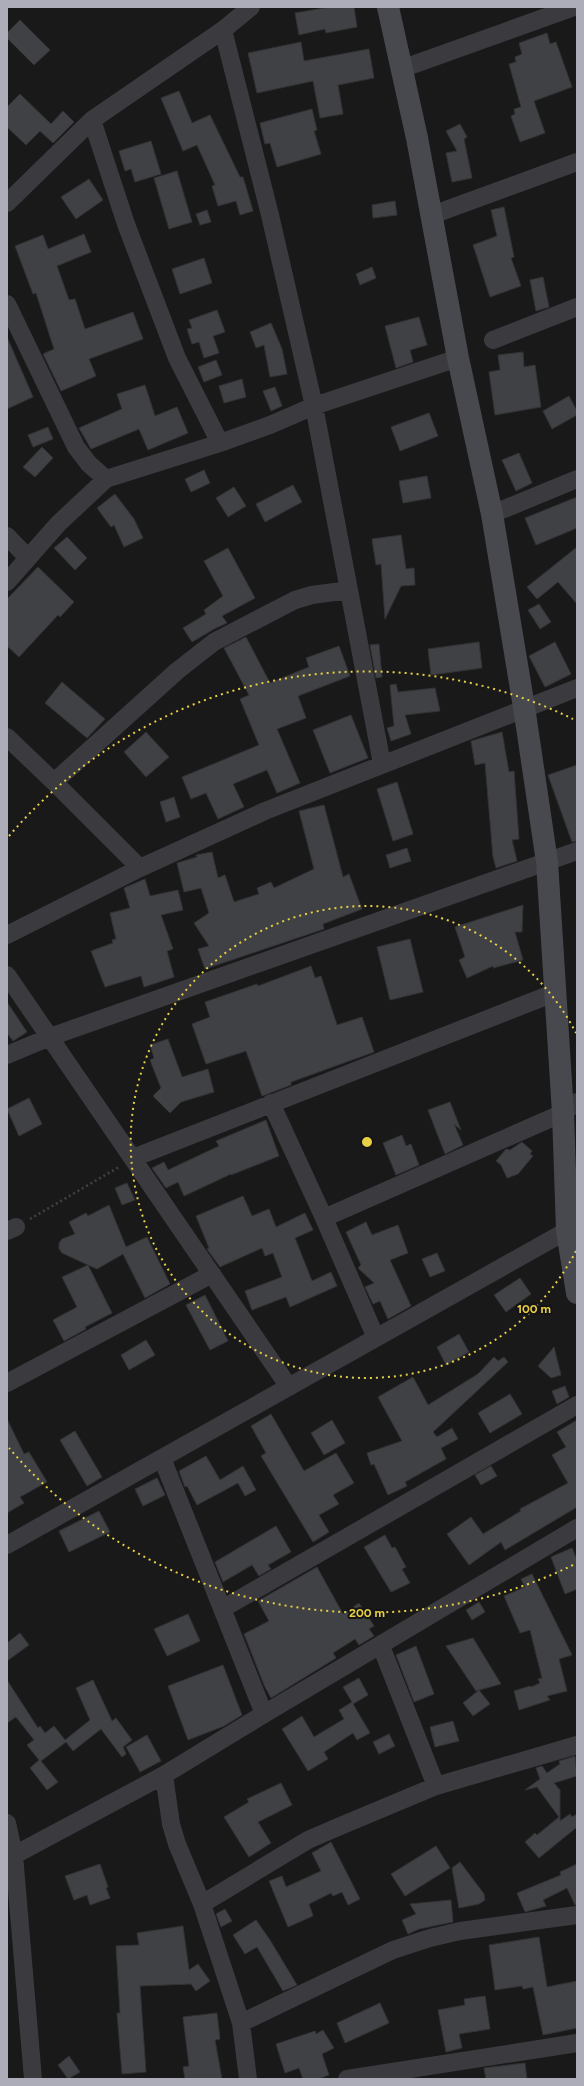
<svg xmlns="http://www.w3.org/2000/svg" width="584" height="2086" viewBox="0 0 584 2086" font-family="Figtree,sans-serif">
<rect width="100%" height="100%" fill="#19191a"/>
<path fill="#404144" stroke="#333336" d="M330,7H354L357,27L326,33L325,29L299,35L295,13Z
M20,20L50,50L34,65L7,38V33Z
M547,33L550,44L556,42L572,87L534,101L545,133L520,142L511,116L515,114L514,109L521,107L509,64L516,62L515,57L522,54L519,43Z
M301,42L304,61L369,49L374,78L338,85L343,114L320,118L313,81L257,93L248,53Z
M179,91L192,123L210,115L240,177H243L253,211L240,215L236,201L218,206L212,186L215,185L197,145L183,151L161,98Z
M20,94L51,124L63,111L74,122L53,143L40,131L26,145L7,127V107Z
M312,109L317,130L314,131L321,154L277,167L270,143L265,144L260,123Z
M460,124L467,137L464,139L472,178L452,182L446,153L457,151L446,131Z
M151,141L161,174L135,182L131,169L125,171L119,151Z
M177,171L192,222L169,229L154,178Z
M89,179L103,200L76,219L61,197Z
M395,201L397,215L373,218L372,205Z
M504,207L514,257L511,258L521,286L490,297L473,245L497,236L491,210Z
M207,210L211,222L200,225L196,214Z
M84,234L91,252L57,266L69,300L75,299L85,329L133,312L143,339L89,359L96,376L61,391L43,354L54,349L36,293L33,294L15,246L43,235L48,249Z
M204,258L212,283L180,294L172,269Z
M372,267L376,278L360,285L356,274Z
M543,277L549,307L536,311L530,280Z
M217,310L225,332L213,336L219,353L204,358L199,342L192,344L187,329L192,328L189,320Z
M419,317L427,345L410,350L413,362L396,368L385,326Z
M271,323L282,349L287,374L270,377L264,345L256,348L250,332Z
M7,337L33,397L7,409Z
M523,352L524,367L535,365L541,407L495,415L489,372L500,370L498,355Z
M216,360L222,375L204,382L198,367Z
M242,379L246,397L224,403L219,386Z
M145,385L155,416L177,407L188,433L148,450L139,429L91,449L79,428L122,409L117,394Z
M275,387L282,406L271,411L263,391Z
M569,396L577,411V415L552,429L543,411Z
M429,413L438,436L400,451L391,427Z
M48,427L53,439L33,447L28,435Z
M42,447L53,458L35,477L23,467Z
M519,453L532,483L516,491L502,460Z
M204,470L210,483L191,492L185,479Z
M427,476L431,498L403,503L399,481Z
M293,485L302,502L265,522L256,504Z
M234,487L246,506L228,517L216,498Z
M115,494L134,519L143,538L124,547L114,525L111,527L97,508Z
M577,497V528L536,545L525,518Z
M401,535L406,569L414,568L415,585L401,586L385,619L381,564L376,565L372,539Z
M67,537L87,558L75,570L54,548Z
M577,547V604L558,582L537,599L527,587Z
M228,548L255,598L222,616L227,623L214,629L192,642L183,628L206,614L204,610L223,596L204,561Z
M38,567L74,602L60,617L58,615L19,657L7,646V599Z
M539,604L551,622L540,629L528,610Z
M246,637L270,683L309,667L306,658L339,646L350,676L298,696L306,718L277,729L300,783L277,793L267,770L233,784L244,807L218,819L206,793L191,799L182,777L259,745L240,699L249,695L224,648Z
M479,642L482,668L431,675L428,649Z
M555,642L571,674L545,687L529,656Z
M379,644L382,677L376,678L370,645Z
M62,682L105,719L87,738L45,703Z
M396,684L398,692L435,688L440,711L405,715L411,734L391,741L387,728L394,726L390,685Z
M351,715L368,758L330,773L313,730Z
M146,732L169,757L146,777L124,752Z
M502,732L509,772L514,771L519,839L512,840L517,861L496,868L493,857L485,763L475,765L471,741Z
M577,765V841L572,842L548,775Z
M397,782L413,834L393,841L377,789Z
M174,797L180,817L166,822L160,802Z
M324,805L343,877L349,874L362,909L323,924L324,929L205,969L198,949L209,946L194,923L209,913L201,888L184,892L177,863L197,857L196,855L212,852L218,878L225,875L234,902L259,894L257,888L271,882L274,888L314,869L299,811Z
M407,848L411,861L390,868L386,855Z
M145,879L150,896L178,890L183,910L161,915L173,949L167,951L174,977L144,987L141,976L105,987L91,951L113,943L112,940L116,939L110,913L130,908L124,888Z
M523,905L522,932H515L523,960L493,968V966L467,978L459,960L465,957L455,927Z
M410,939L423,992L390,1000L377,947Z
M311,966L315,978L321,976L337,1025L362,1017L374,1052L291,1082V1085L262,1096L246,1051L206,1064L192,1024L210,1017L205,1002L257,984L258,986Z
M7,1002L27,1032L13,1041L7,1033Z
M168,1039L182,1077L208,1069L214,1092L181,1102L170,1113L153,1096L161,1088L150,1060L154,1058L150,1045Z
M29,1098L42,1124L19,1136L7,1109Z
M450,1102L461,1130L454,1124L463,1145L445,1154L428,1110Z
M266,1120L279,1156L231,1175V1174L184,1196L178,1182L166,1188L152,1168L164,1162L168,1170L219,1146L216,1141Z
M402,1135L406,1146L411,1144L419,1165L396,1175L383,1143Z
M522,1142L532,1151L530,1154L533,1156L518,1174L507,1178L501,1165L496,1161L506,1149L510,1150Z
M127,1183L135,1200L122,1205L115,1188Z
M243,1196L252,1216L269,1209L276,1227L305,1213L313,1230L295,1238L312,1281L331,1272L337,1286L290,1307L286,1297L252,1310L245,1291L282,1277L273,1253L265,1256L262,1248L220,1267L207,1249L209,1248L196,1216Z
M109,1205L126,1247L147,1237L170,1284L145,1298L123,1254L97,1269L88,1265L112,1313L85,1327L86,1329L64,1341L53,1320L77,1307L62,1277L88,1265L62,1253L59,1249V1243L62,1239L75,1234L69,1222L86,1213L88,1216Z
M366,1222L372,1235L398,1225L408,1253L390,1260L411,1306L388,1319L380,1301L373,1304L365,1287L374,1283L358,1268L361,1265L346,1232Z
M437,1253L445,1271L430,1277L422,1259Z
M520,1278L531,1294L506,1312L494,1295Z
M205,1295L228,1341L210,1350L186,1305Z
M459,1334L469,1352L446,1365L437,1347Z
M146,1340L155,1355L129,1370L121,1355Z
M554,1347L561,1375L551,1378L538,1366Z
M494,1357L498,1361L504,1357L508,1362L433,1432L437,1437L452,1428L458,1439L441,1448L446,1459L405,1482L407,1486L388,1495L374,1464L371,1465L367,1453L402,1441L378,1397L413,1377L428,1405L478,1374Z
M565,1386L569,1397L557,1404L552,1391Z
M510,1394L522,1414L490,1433L478,1413Z
M271,1414L304,1471L336,1453L354,1483L333,1495L339,1504L319,1515L329,1532L313,1542L261,1456L266,1453L251,1426Z
M7,1419L24,1454L29,1452L47,1482L20,1497L24,1503L7,1513Z
M332,1420L345,1443L324,1455L311,1433Z
M577,1420V1507L505,1550L501,1542L469,1565L447,1534L471,1517L483,1534L521,1511L520,1509L568,1483L552,1455L566,1447L557,1432Z
M75,1431L102,1477L87,1486L60,1440Z
M206,1456L220,1480L243,1466L256,1490L245,1496L238,1483L197,1505L187,1486L185,1487L179,1471Z
M491,1466L497,1476L481,1485L475,1475Z
M157,1478L165,1495L143,1506L135,1489Z
M99,1511L110,1532L69,1552L59,1531Z
M276,1526L291,1552L268,1565L271,1569L259,1576L252,1565L223,1582L215,1562Z
M385,1535L392,1548L395,1547L406,1567L402,1569L410,1583L391,1592L364,1547Z
M572,1548L577,1560V1589L565,1594L551,1557Z
M317,1567L343,1614L359,1603L374,1626L369,1629L374,1636L359,1645L355,1639L333,1653L336,1658L271,1698L264,1685L244,1634L269,1621L258,1601Z
M532,1574L572,1655L559,1659L567,1691L547,1696L550,1700L519,1710L514,1691L530,1686L531,1687L540,1683L538,1679L542,1678L530,1630L520,1633L504,1596L525,1587L521,1579Z
M479,1602L485,1612L472,1620L466,1610Z
M188,1614L200,1641L167,1656L154,1629Z
M20,1633L29,1645L7,1661V1643Z
M473,1638L501,1684L476,1691L446,1646Z
M416,1646L434,1694L414,1702L396,1655Z
M223,1665L242,1715L224,1726L188,1740L168,1686Z
M359,1678L368,1695L353,1704L370,1733L357,1740L353,1733L324,1752L328,1759L308,1771L282,1729L302,1716L314,1737L344,1719L339,1710L352,1702L343,1687Z
M7,1680L38,1728L40,1726L45,1733L54,1726L65,1740L90,1720L76,1688L93,1680L112,1721L116,1718L132,1740L123,1747L126,1754L122,1757L101,1729L73,1751L66,1742L41,1761L58,1782L47,1790L30,1768L39,1760L27,1745L34,1740L16,1717L7,1723Z
M479,1690L490,1704L473,1716L463,1703Z
M453,1721L459,1741L435,1747L430,1727Z
M389,1734L395,1746L379,1754L373,1742Z
M147,1735L161,1761L140,1772L126,1747Z
M575,1756L577,1776L554,1783L560,1790V1821L570,1814L572,1817L577,1814V1827L539,1858L525,1842L535,1833L537,1835L559,1817L537,1787L525,1790L540,1779L536,1768L542,1766L547,1773L560,1764L559,1761Z
M281,1783L292,1805L258,1822L271,1843L249,1857L224,1817L249,1802L247,1799Z
M331,1842L360,1899L348,1905L342,1892L333,1896L331,1893L309,1904L313,1916L288,1927L269,1881L282,1876L286,1887L321,1871L312,1853Z
M436,1846L450,1868L405,1896L391,1874Z
M460,1862L484,1894L485,1900L479,1904L459,1908L452,1868Z
M100,1864L108,1887L106,1888L110,1898L90,1905L87,1895L74,1900L65,1876Z
M577,1864V1905H575L567,1888L543,1900L546,1906L525,1912L517,1893L561,1875L560,1872Z
M451,1900L453,1922L419,1929L408,1934L402,1920L416,1914L410,1904Z
M225,1909L232,1921L221,1927L216,1914Z
M256,1920L270,1940L297,1985L283,1991L257,1947L245,1954L233,1935Z
M183,1926L189,1970L198,1964L210,1981L196,1991L191,1984L140,1986L146,2072L122,2074L117,2013H120L116,1946L139,1945L137,1933Z
M539,1937L547,1987L577,1981V2028L543,2035L533,1987L523,1989L522,1986L495,1990L489,1945Z
M485,1996L490,2029L459,2034L462,2048L446,2052L438,2010L465,2005L464,1999Z
M380,2003L389,2023L345,2043L337,2023Z
M217,2013L220,2039L215,2040L222,2079H185L183,2067L189,2066L183,2017Z
M323,2030L334,2048L322,2054L329,2075L318,2079H303L299,2068L285,2073L276,2044L315,2031L316,2034Z
M69,2056L80,2072L68,2079L58,2065Z
M525,2063L527,2079H486L484,2068Z"/>
<g fill="none" stroke-linecap="round" stroke-linejoin="round">
<path stroke="#404046" stroke-width="2.5" stroke-dasharray="2 3" stroke-linecap="butt" d="M30,1219L119,1167"/>
<path stroke="#3a3a3f" stroke-width="18" d="M223,30L270,215L314,406L382,764
M401,69L574,7
M92,120L126,224L177,358L220,443
M7,203L92,120L223,30L251,7
M432,215L577,162
M7,304L76,447L89,464L106,479
M493,340L577,307
M492,514L577,479
M7,536L28,558
M7,582L58,524L106,479L220,443L270,425L314,406L458,358
M7,737L54,782L140,868
M54,782L177,671L214,642L295,600L312,595L349,590
M7,935L140,868L265,811L577,688
M7,975L289,1387
M7,1055L50,1037L577,851
M271,1103L324,1218L376,1338
M133,1158L554,993
M324,1218L563,1113L577,1102
M7,1231L16,1227
M7,1383L212,1274
M162,1458L264,1714
M7,1545L577,1225
M222,1609L577,1405
M381,1646L436,1786
M164,1775L171,1824L177,1844L202,1904L241,2023L248,2079
M7,1823L14,1855L33,2079
M7,1859L164,1775L264,1714L577,1528
M202,1904L308,1840L338,1827L436,1786L577,1745
M241,2023L393,1950L430,1938L460,1931L577,1915
M347,2079L577,2043"/>
<path stroke="#48484f" stroke-width="22" d="M388,7L417,138L458,358L492,514L524,707L547,862L563,1113L567,1231L577,1293"/>
</g>
<g fill="none" stroke="#e8cf43" stroke-width="2" stroke-dasharray="2 4">
<path d="M576 1251A236 236 0 1 1 576 1033"/>
<path d="M573 1565A471 471 0 0 1 9 1448M9 836A471 471 0 0 1 573 719"/>
</g>
<circle cx="367" cy="1142" r="6" fill="#e8cf43" stroke="#141316" stroke-width="2"/>
<g font-size="12" text-anchor="middle" font-weight="bold" fill="#e8cf43" stroke="#141316" stroke-width="4" stroke-linejoin="round" paint-order="stroke">
<text x="534" y="1313">100 m</text>
<text x="367" y="1617">200 m</text>
</g>
<rect width="584" height="2086" fill="none" stroke="#acadb9" stroke-width="16"/>
</svg>
